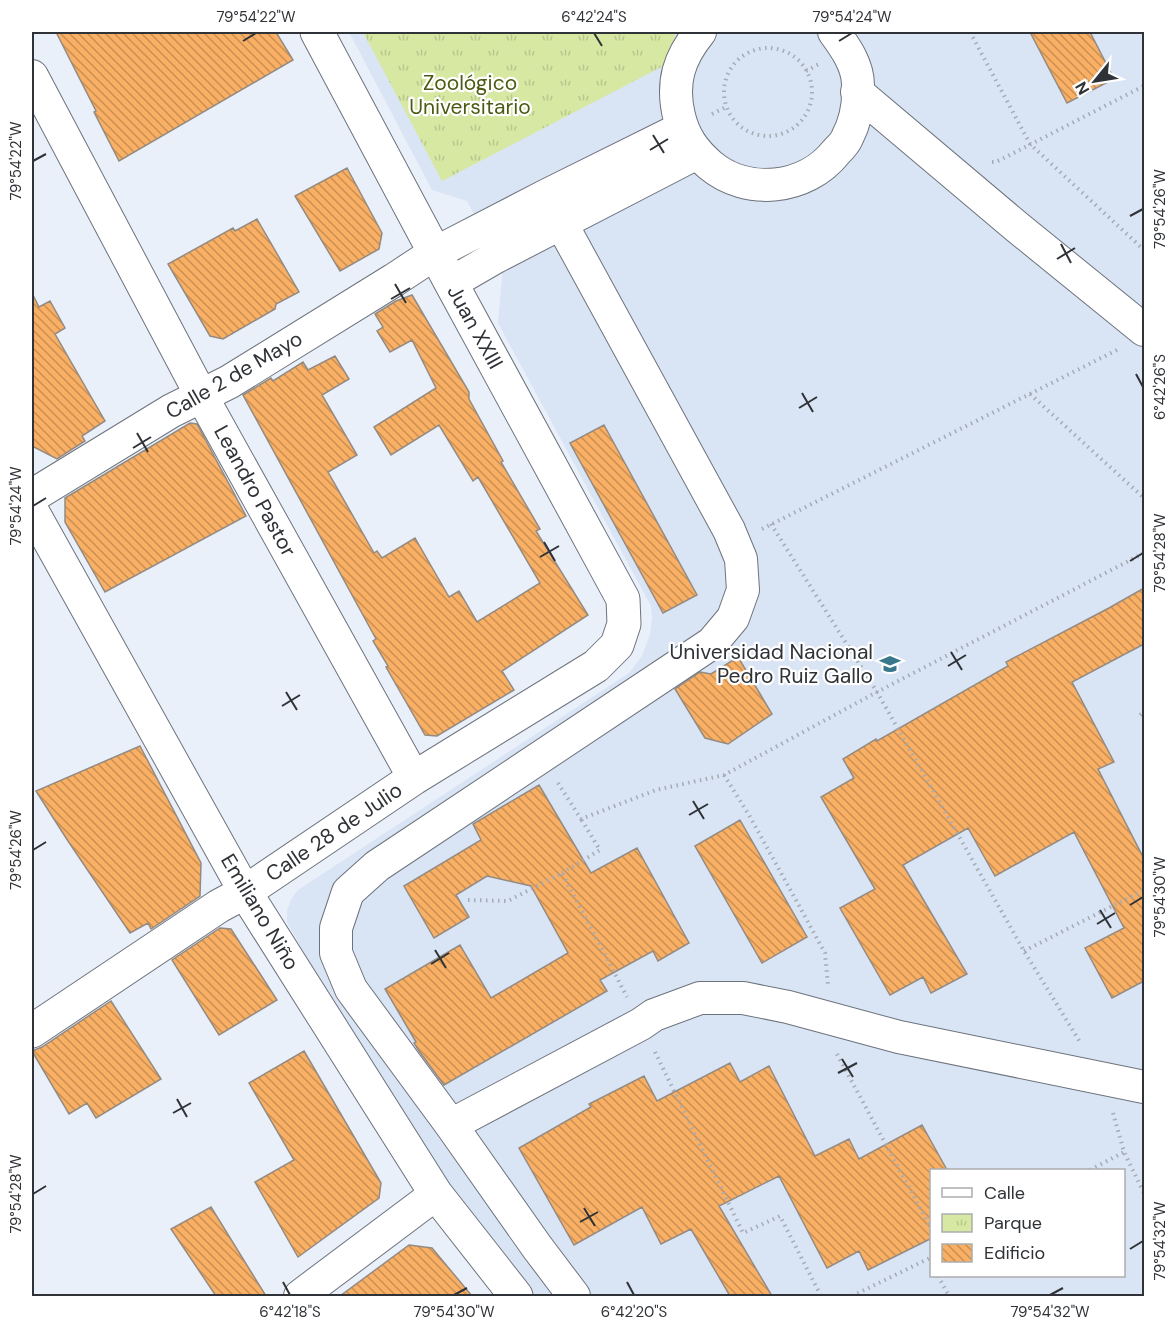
<svg xmlns="http://www.w3.org/2000/svg" width="1176" height="1328" viewBox="0 0 1176 1328" font-family="'DM Sans',sans-serif">
<defs>
<pattern id="park-tufts" width="24" height="20" patternUnits="userSpaceOnUse" patternTransform="scale(1.5)"><rect width="24" height="20" fill="#d7e8a3"/><path d="M3 7l-1-3M5 7V3M7 7l1-3M15 17l-1-3M17 17v-4M19 17l1-3" fill="none" stroke="#b9c78d"/></pattern>
<pattern id="building-back-hatch" width="6" height="6" patternUnits="userSpaceOnUse" patternTransform="scale(1.5)"><rect width="6" height="6" fill="#f9af64"/><path d="M-1 5l2 2M0 0l6 6M5-1l2 2" fill="none" stroke="#ca8f53"/></pattern>
</defs>
<rect width="100%" height="100%" fill="#eaf0fa"/>
<path fill="#d9e4f4" fill-rule="evenodd" d="M349,32H1144V1296H525L436,1194L287,922V910L292,898L298,890L629,673L642,656L650,634L652,618L651,606L498,323L503,268L467,201L432,190ZM932,1170H1124V1276H932Z"/>
<path fill="url(#park-tufts)" d="M363,32H676L667,64L442,181Z"/>
<path fill="url(#building-back-hatch)" stroke="#938b83" stroke-width="1.5" d="M56,32H276L293,60L119,161L94,112L96,111Z
M1030,32H1090L1114,79L1067,103Z
M347,168L382,233L379,249L340,271L295,196Z
M257,219L299,292L276,304L275,309L223,339L210,336L168,264L233,228L235,231Z
M32,293L39,307L50,301L65,328L55,334L105,421L82,436L85,441L57,459L32,446Z
M412,295L469,392V399L503,461L501,462L540,529L536,531L588,615L502,671L514,690L437,736L425,735L386,667L388,666L373,641L376,639L243,395L271,378L273,381L303,362L308,370L335,356L349,379L322,395L357,455L328,472L374,553L377,551L382,558L415,538L449,597L459,591L477,622L540,583L478,477L473,481L439,425L391,455L374,427L436,388L412,340L390,352L377,331L383,327L375,314L396,301Z
M190,423L197,424L246,516L105,592L65,522V498Z
M604,425L697,595L663,613L570,443Z
M1144,588V644L1072,682L1114,762L1098,769L1144,859V981L1112,998L1085,948L1124,928L1074,832L995,876L968,828L903,865L967,974L931,993L923,977L890,995L840,908L875,889L821,797L854,778L843,759L876,739L877,741L1008,666L1006,662L1109,608Z
M738,657L772,714L728,744L705,738L675,689L700,672L711,674Z
M140,746L201,863L200,896L151,929L148,923L130,933L68,841L36,791Z
M539,785L591,873L637,848L689,943L658,961L653,951L600,980L607,991L444,1085L419,1051L414,1043L416,1042L385,989L460,945L491,998L568,953L531,886L487,876L456,895L469,917L434,938L404,886L481,840L473,824Z
M740,820L807,937L762,963L695,846Z
M220,928L231,929L277,1000L219,1035L172,960Z
M111,1001L161,1079L96,1118L87,1103L69,1114L32,1051L42,1047Z
M304,1051L381,1183L379,1198L298,1257L255,1182L294,1160L249,1083Z
M730,1063L740,1082L769,1066L815,1156L849,1139L859,1159L922,1125L947,1170H932V1238L868,1270L859,1251L827,1268L779,1176L719,1206L772,1296H730L691,1229L661,1244L642,1207L574,1245L519,1148L591,1107L589,1104L644,1076L657,1101Z
M211,1207L253,1275L266,1296H216L171,1229Z
M409,1245L432,1248L472,1296H340Z"/>
<g fill="none" stroke-linecap="round" stroke-linejoin="round">
<g stroke="#6d737c" stroke-width="34">
<path id="minor" d="M700,32C679,58 671,82 679,116C684,137 694,151 710,165C747,196 806,190 836,152C840,148 845,143 847,138C856,121 859,103 858,85C858,65 845,47 834,32
M32,76L201,395L414,778
M857,92L1017,227L1144,330
M561,223L729,530L741,559L743,590L733,618L712,643L377,866L348,892L336,928V953L351,989L451,1125L537,1247L574,1296
M435,253L547,195L682,128
M451,283L496,257L697,153
M32,510L245,892
M451,1125L641,1024L654,1015L700,998H743L788,1007L899,1037L1144,1087
M300,1296L436,1194"/>
</g>
<g stroke="#6d737c" stroke-width="35">
<path id="tertiary" d="M32,496L171,411L229,382L394,280L435,253
M32,1031L219,906L245,892"/>
</g>
<g stroke="#6d737c" stroke-width="35">
<path id="secondary" d="M317,32L451,283L623,599L624,624L617,645L596,666L414,778L245,892L436,1194L516,1296"/>
</g>
<path stroke="#a6abb3" stroke-width="4" stroke-dasharray="1.5 4.5" stroke-linecap="butt" d="M970,32L1030,144L1144,250
M724 92a44 44 0 1 1 88 0a44 44 0 1 1-88 0Z
M806,71L819,64
M712,114L726,107
M992,162H996L1144,86
M1030,394L1144,498
M771,524L877,692L1024,951L1080,1042
M762,529L1117,350
M1140,715L1144,712
M724,775L749,815L825,953L828,985
M558,783L581,819L656,790L724,775L877,692L1144,553
M562,873L600,850L581,819
M468,900L508,901L562,873L627,997
M1024,951L1144,890
M655,1052L743,1233L780,1216L821,1296
M837,1054L932,1230
M1113,1113L1124,1152L1144,1193
M1090,1170L1124,1152
M938,1276L949,1296
M852,1296L932,1257"/>
<use href="#minor" stroke="#fff" stroke-width="32"/>
<use href="#tertiary" stroke="#fff" stroke-width="33"/>
<use href="#secondary" stroke="#fff" stroke-width="33"/>
</g>
<path fill="none" stroke="#2f3236" stroke-width="2" d="M594,33L602,46M243,41L256,33M839,41L852,33M653,135L664,153M650,150L668,139M33,161L46,154M1130,216L1143,209M1061,244L1071,263M1057,259L1075,248M395,284L406,303M391,299L410,288M1136,374L1143,387M802,393L813,412M799,408L817,397M137,433L148,452M133,448L151,437M33,506L46,498M544,542L555,561M540,557L559,546M1130,561L1143,553M951,652L962,670M948,666L966,655M286,692L297,710M282,706L300,695M693,801L704,819M689,815L708,804M33,850L46,842M1130,905L1143,897M1100,910L1111,928M1097,924L1115,913M435,950L446,968M431,964L449,953M842,1059L853,1077M838,1073L857,1063M177,1099L187,1117M173,1113L191,1103M33,1194L46,1186M584,1208L595,1226M580,1222L598,1212M1130,1249L1143,1241M283,1282L290,1295M627,1282L634,1295M454,1295L467,1288M1050,1295L1063,1288"/>
<defs>
<g id="university-bare" transform="scale(1.62)"><path d="M0-5L7-2L0 1L-7-2ZM-4 1L0 2.5L4 1V4Q0 6-4 4Z" fill="#39778d" stroke="#fff" stroke-width="2.5" paint-order="stroke"/></g>
</defs>
<g fill-rule="evenodd">
<use href="#university-bare" x="890" y="664"/>
</g>
<g text-anchor="middle" dominant-baseline="central" stroke-width="4.5" stroke-linejoin="round" paint-order="stroke">
<g font-size="21" fill="#4d5a14" stroke="#fff">
<text x="470" y="83">Zoológico<tspan x="470" dy="24">Universitario</tspan></text>
</g>
<g font-size="21" fill="#2f3236" stroke="#fff">
<text transform="translate(475 327) rotate(61)">Juan XXIII</text>
<text transform="translate(234 375) rotate(-30)">Calle 2 de Mayo</text>
<text transform="translate(255 491) rotate(61)">Leandro Pastor</text>
<text transform="translate(334 832) rotate(-34)">Calle 28 de Julio</text>
<text transform="translate(260 912) rotate(59)">Emiliano Niño</text>
</g>
<g font-size="21" fill="#2f3236" stroke="#fff" text-anchor="end">
<text x="873" y="652">Universidad Nacional<tspan x="873" dy="24">Pedro Ruiz Gallo</tspan></text>
</g>
</g>
<rect width="1176" height="1328" fill="none" stroke="#ffffff" stroke-width="66"/>
<rect x="930" y="1169" width="195" height="108" fill="#ffffff" stroke="#acadaf" stroke-width="1.5"/>
<rect x="942" y="1188" width="30" height="9" fill="#ffffff" stroke="#acadaf" stroke-width="1.5"/>
<text x="984" y="1199" font-size="18" fill="#2f3236">Calle</text>
<rect x="942" y="1214" width="30" height="18" fill="url(#park-tufts)" stroke="#acadaf" stroke-width="1.5"/>
<text x="984" y="1229" font-size="18" fill="#2f3236">Parque</text>
<rect x="942" y="1244" width="30" height="18" fill="url(#building-back-hatch)" stroke="#acadaf" stroke-width="1.5"/>
<text x="984" y="1259" font-size="18" fill="#2f3236">Edificio</text>
<g transform="translate(1095 81) rotate(240)" stroke="#ffffff" stroke-width="4.5" paint-order="stroke">
<path d="M0-4.5L10 22L0 15L-10 22Z" fill="#2f3236"/>
<text y="-9" font-size="16" font-weight="bold" text-anchor="middle" fill="#2f3236">N</text>
</g>
<rect x="33" y="33" width="1110" height="1262" fill="none" stroke="#2f3236" stroke-width="2"/>
<g font-size="15" text-anchor="middle" fill="#2f3236">
<text x="256" y="22">79°54'22"W</text>
<text x="594" y="22">6°42'24"S</text>
<text x="852" y="22">79°54'24"W</text>
<text transform="translate(16 161) rotate(-90)" y="5">79°54'22"W</text>
<text transform="translate(1160 209) rotate(-90)" y="5">79°54'26"W</text>
<text transform="translate(1160 387) rotate(-90)" y="5">6°42'26"S</text>
<text transform="translate(16 506) rotate(-90)" y="5">79°54'24"W</text>
<text transform="translate(1160 553) rotate(-90)" y="5">79°54'28"W</text>
<text transform="translate(16 850) rotate(-90)" y="5">79°54'26"W</text>
<text transform="translate(1160 897) rotate(-90)" y="5">79°54'30"W</text>
<text transform="translate(16 1194) rotate(-90)" y="5">79°54'28"W</text>
<text transform="translate(1160 1241) rotate(-90)" y="5">79°54'32"W</text>
<text x="290" y="1317">6°42'18"S</text>
<text x="454" y="1317">79°54'30"W</text>
<text x="634" y="1317">6°42'20"S</text>
<text x="1050" y="1317">79°54'32"W</text>
</g>
</svg>
